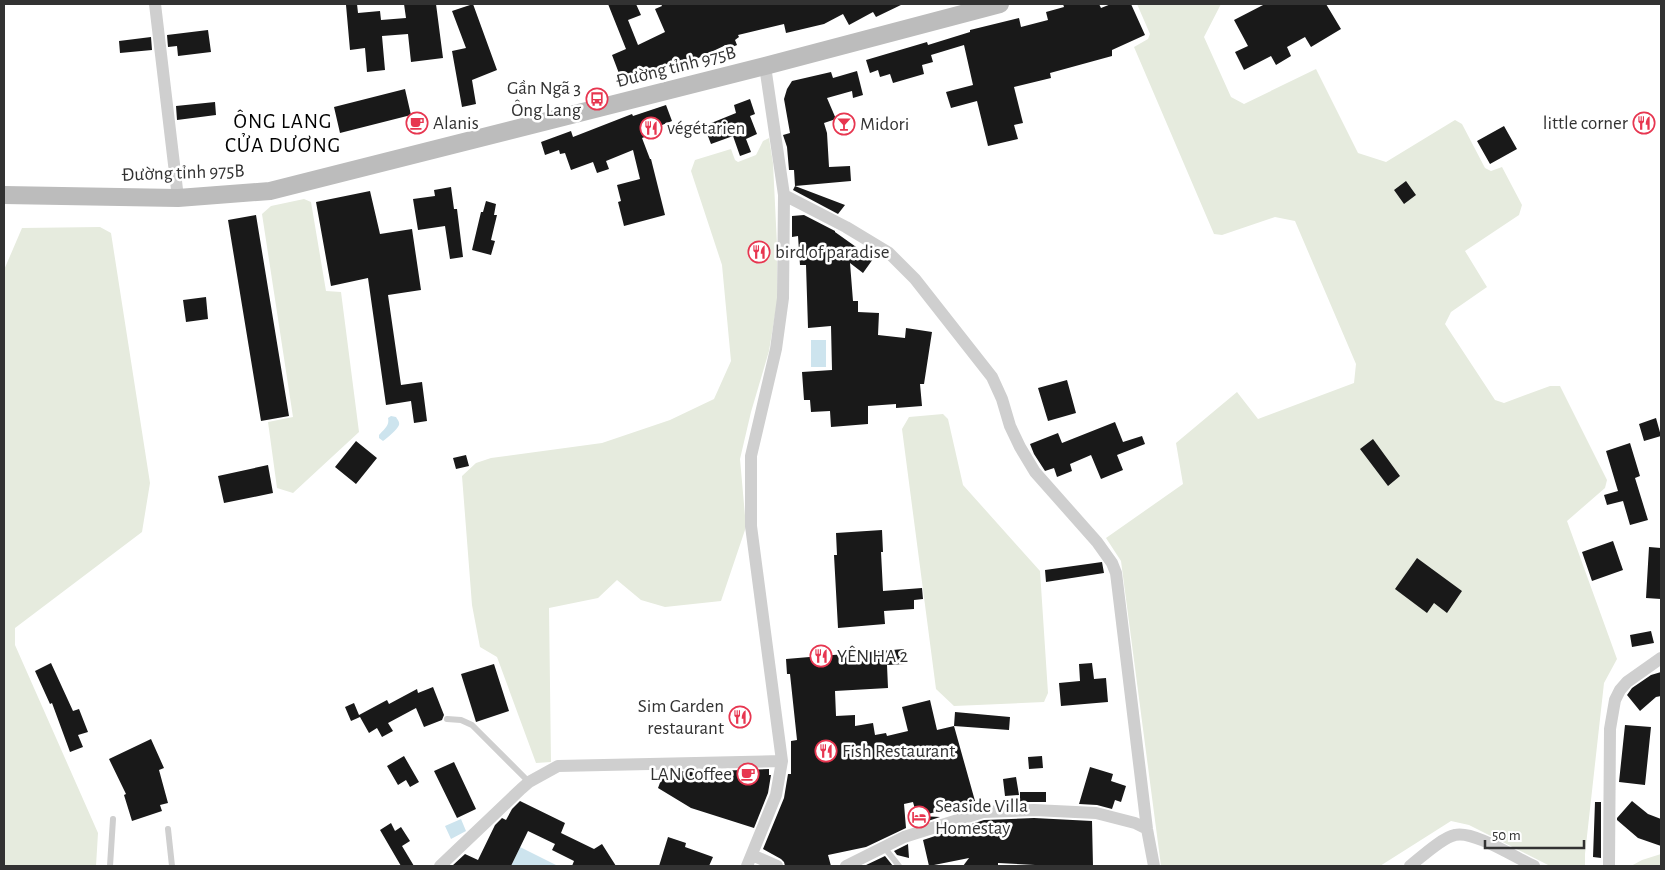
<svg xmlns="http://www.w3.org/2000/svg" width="1665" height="870" viewBox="0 0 1665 870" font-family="'Alegreya Sans',sans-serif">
<rect width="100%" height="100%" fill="#fff"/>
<path fill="#e6ebde" d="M1137,4H1221L1204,37L1231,97L1244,104L1316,69L1358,153L1386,162L1455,120L1462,124L1485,168L1491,171L1502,167L1522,205L1519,215L1465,251L1487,287L1451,312L1445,324L1495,400L1504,403L1550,386H1560L1607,480L1605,488L1567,521L1617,659L1604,683L1585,854V866H1550L1469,825L1451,821L1380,866H1161L1121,561L1106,538L1183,484L1176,443L1237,392L1258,419L1354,383L1356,364L1295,221L1275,217L1222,235L1214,234L1134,47L1148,39L1150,34Z
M769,138L773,163L777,245V303L769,351L751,412L740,459L746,527L721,601L665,607L641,600L617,580L598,598L549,608L551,762L536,763L497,657L480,647L472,605L462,476L476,463L491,458L602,443L670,420L714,399L731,361L722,265L691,171L695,160L731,149L735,160L738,162L756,155L763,141Z
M304,199L311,202L326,291L341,292L359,432L293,493L277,488L268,422L293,417L262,214L271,206Z
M100,227L111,233L150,483L142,532L15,628V645L98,833L96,866H4V270L22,228Z
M943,414L948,419L963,485L1040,571L1048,693L1044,702L954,706L936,689L902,429L909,417Z
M1661,854V866H1631L1642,860Z"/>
<path fill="#cde4ee" d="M811,340H826V367H811Z
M391,416L396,417C397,419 400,422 399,425C397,430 387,438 383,441L379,438V435C383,430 390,426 388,418Z
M461,819L466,831L451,839L445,826Z
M520,847L556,865L555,866H511Z"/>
<path fill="#191919" d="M357,4L358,13L380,11L381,20L406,18L404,4H436L443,58L411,62L408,34L382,36L385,70L367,72L365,48L350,50L346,5Z
M473,4L497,70L472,80L476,104L462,107L452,51L466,48L452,11Z
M608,4H636L641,15L628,20L638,45L665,32L655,9L662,6L661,4H903L876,17L873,12L849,25L843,14L824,24L786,33L784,24L738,35L739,37L735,40L737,45L728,49L726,45L679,67L676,62L623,84L612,55L626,49Z
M1063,4H1099L1101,8L1111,4H1131L1145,35L1112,50V56L1050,73L1051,78L1014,87L1023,123L1014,125L1018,139L988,146L977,101L951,108L946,92L973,85L964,45L931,55L933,62L922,65L924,74L893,83L890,74L880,77L878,70L870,73L866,60L927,42L928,45L970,32V30L1019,18L1021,27L1048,20L1046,12L1064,7Z
M1265,4H1326L1341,29L1311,47L1305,37L1287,47L1291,56L1276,65L1271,56L1244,70L1235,52L1248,46L1234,20Z
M208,30L211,52L178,56L177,46L168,47L167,35Z
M151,37L152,50L120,53L119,41Z
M857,71L863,95L853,98L852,91L827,98L836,119L824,123L827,133L829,167L850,166L851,181L795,186L794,170H789L787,147L783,135L790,133L784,99L787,89L792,81L831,72L833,78Z
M405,89L411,115L340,133L334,107Z
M750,99L755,114L750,116L757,134L746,139L751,152L740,156L733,136L711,144L704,126L736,113L734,105Z
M215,102L216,115L177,120L176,106Z
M666,105L672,121L657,127L658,132L642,138L650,159H651L665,215L624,226L618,202L621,201L617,185L640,179L633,150L606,161L609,169L597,173L593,162L571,170L565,153L560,154L559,150L545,155L541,142L571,131L573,137L632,114L633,116Z
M1504,126L1517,149L1490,164L1477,141Z
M1406,181L1416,195L1404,204L1394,190Z
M795,186L845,205L838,214L793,190Z
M451,187L454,209H457L463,257L450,259L445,226L418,230L413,199L435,196L434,190Z
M370,191L380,234L412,229L421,290L388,295L401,385L422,382L427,421L414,423L411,401L386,405L368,278L331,286L316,202Z
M486,201L496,204L494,215H497L491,240L495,241L491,255L472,250L481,212H483Z
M256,215L289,416L261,421L228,220Z
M804,215L835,231V232L873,259L863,273L850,263L853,301H858V312L879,313L878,335L905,338L906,328L932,332L924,384H920L922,406L896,408V404L868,406V424L831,427L830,411L811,412L810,400H804L802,372L832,370L831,326L808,328L806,265H800L798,236L792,237V216Z
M206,297L208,319L186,322L183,300Z
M1067,380L1076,413L1048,421L1038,388Z
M1656,418L1661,436L1644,441L1639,424Z
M1115,422L1123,442L1142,436L1145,444L1117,455L1123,470L1101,479L1091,455L1070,464L1072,471L1057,477L1054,468L1045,471L1034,454L1030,444L1058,433L1062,443Z
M1373,439L1400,476L1388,486L1360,449Z
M356,441L377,458L356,484L335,467Z
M1630,443L1640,476L1635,478L1648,520L1630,525L1623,501L1607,505L1604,495L1618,491L1606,451Z
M466,455L469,466L456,469L453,458Z
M268,465L273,493L224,503L218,476Z
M882,530L883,552H881L883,591L922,588L923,599L914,600V609L884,611L885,624L838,628L834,555H837L836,533Z
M1613,541L1623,570L1592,581L1582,552Z
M1649,547L1661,548V599L1646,598Z
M1417,558L1462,591L1447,613L1434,603L1427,613L1395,589Z
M1102,562L1104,573L1046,582L1045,570Z
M1651,631L1654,643L1632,647L1630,635Z
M904,649L905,664L887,665L888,688L835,691L836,716L855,715V726L873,723L875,735L886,733L887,736L908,731L902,707L930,700L937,730L954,726L955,712L1010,717L1009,730L954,726L975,801L921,816L940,817L919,824L913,802L904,804L906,828L866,847L828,855L831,866H785L784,862L781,859L763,849L784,798L788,774H791V741L797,740L790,674H787L786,659Z
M51,663L73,711L79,709L88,732L78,735L83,747L70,752L52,703L50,704L35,671Z
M1092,663L1094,679L1106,678L1108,702L1061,706L1059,683L1080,681L1079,664Z
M494,664L509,711L476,722L461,674Z
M1661,672V696L1656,697L1640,711L1627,695L1632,688L1651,675Z
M433,687L444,715L442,720L424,727L416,708L388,723L393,731L382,737L377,728L369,733L360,717L351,721L345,707L354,703L359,715L387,700L389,704L417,689L418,693Z
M1625,725L1651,727L1645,785L1619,782Z
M151,739L164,768L159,770L168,803L160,805L162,811L132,821L124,795L126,794L109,759Z
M404,756L419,782L410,787L406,780L398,785L387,766Z
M1042,756L1043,768L1029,769L1028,757Z
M454,762L476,809L457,818L434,771Z
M1090,767L1113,774L1111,781L1126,786L1121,802L1115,800L1112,809L1097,805L1079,804Z
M769,769V775H771L768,793L754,828L691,808L658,788L664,772L678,776L680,771H705L714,774V771Z
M1016,777L1019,795L1005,796L1003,779Z
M1020,792H1046V802H1020Z
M520,801L565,823L561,833L594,849L602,844L616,866H572L574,861L552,850L555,844L528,831L511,866H452L465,854L478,860L495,825L502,818L506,820L512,809Z
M1632,801L1648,814L1661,819V846L1638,838L1617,820V818Z
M1595,802H1601V858L1593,857Z
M1034,818L1092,821L1093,866H1035V865L998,863V866H963L969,858L929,866L923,840L984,820Z
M391,823L395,831L401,827L410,841L402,846L414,866H401L380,830Z
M668,837L686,843L685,847L713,857L709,866H659Z
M908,844L909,858L897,855L894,851Z
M885,856L893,866H864Z"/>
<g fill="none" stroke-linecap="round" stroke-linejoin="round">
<path stroke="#cfcfcf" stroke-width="6" d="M447,719L461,720L472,725L529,782
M168,829L172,866
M884,847L899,866
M110,866L113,819"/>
<path stroke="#cfcfcf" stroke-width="12" d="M155,4L178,198
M784,195L846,227L889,253L915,279L992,377L1002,399L1010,426L1020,447L1035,472L1097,542L1112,563L1116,573L1147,829L1154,866
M752,855L777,866
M440,866L521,789L529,782L558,766L782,761
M747,866L776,795L782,761L751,526V456L776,349L783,298L784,195L765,66
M846,866L904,837L983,812L1034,810L1096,813L1135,823L1147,829
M1410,866C1420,858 1443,837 1455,835C1473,830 1516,858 1534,866
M1609,866L1610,729L1615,700L1620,690L1627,682L1661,658"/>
<path stroke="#bcbcbc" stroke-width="18" d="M4,195L178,198L270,191L765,66L1000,4"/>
</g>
<defs>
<g id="bus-ring" transform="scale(1.125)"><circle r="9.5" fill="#fff" stroke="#e73650" stroke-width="1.5"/><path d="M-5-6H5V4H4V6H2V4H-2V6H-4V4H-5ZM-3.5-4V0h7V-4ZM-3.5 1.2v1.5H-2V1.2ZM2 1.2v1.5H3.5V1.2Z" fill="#e73650"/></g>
<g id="cafe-ring" transform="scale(1.125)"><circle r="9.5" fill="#fff" stroke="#e73650" stroke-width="1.5"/><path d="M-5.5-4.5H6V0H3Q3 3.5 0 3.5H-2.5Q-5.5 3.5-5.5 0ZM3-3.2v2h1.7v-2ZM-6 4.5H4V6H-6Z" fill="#e73650"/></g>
<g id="restaurant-ring" transform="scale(1.125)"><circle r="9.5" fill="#fff" stroke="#e73650" stroke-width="1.5"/><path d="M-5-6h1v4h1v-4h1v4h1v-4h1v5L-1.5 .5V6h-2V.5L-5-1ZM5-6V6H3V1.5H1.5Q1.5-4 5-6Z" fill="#e73650"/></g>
<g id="bar-ring" transform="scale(1.125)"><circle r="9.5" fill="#fff" stroke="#e73650" stroke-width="1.5"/><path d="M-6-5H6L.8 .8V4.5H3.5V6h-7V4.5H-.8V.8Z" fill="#e73650"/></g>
<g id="hotel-ring" transform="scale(1.125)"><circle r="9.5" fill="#fff" stroke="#e73650" stroke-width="1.5"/><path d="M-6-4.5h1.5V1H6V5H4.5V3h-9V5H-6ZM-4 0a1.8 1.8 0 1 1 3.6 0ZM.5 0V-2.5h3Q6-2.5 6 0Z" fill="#e73650"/></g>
</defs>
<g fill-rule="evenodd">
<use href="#bus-ring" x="597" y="99"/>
<use href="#cafe-ring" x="417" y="123"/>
<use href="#restaurant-ring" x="1644" y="123"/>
<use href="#bar-ring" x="844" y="124"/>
<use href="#restaurant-ring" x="651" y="128"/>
<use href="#restaurant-ring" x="759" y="252"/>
<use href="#restaurant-ring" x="821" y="656"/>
<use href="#restaurant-ring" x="740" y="717"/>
<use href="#restaurant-ring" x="826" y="751"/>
<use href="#cafe-ring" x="748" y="774"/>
<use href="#hotel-ring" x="919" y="817"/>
</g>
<g text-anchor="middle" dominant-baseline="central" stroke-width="5" stroke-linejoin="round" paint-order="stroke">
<g font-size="19" fill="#323232" stroke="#fff">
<text transform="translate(676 67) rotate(-14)">Đường tỉnh 975B</text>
<text transform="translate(183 173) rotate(-2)">Đường tỉnh 975B</text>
</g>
<g font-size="19" fill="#323232" stroke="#fff" text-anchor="start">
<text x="581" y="88" text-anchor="end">Gần Ngã 3<tspan x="581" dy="22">Ông Lang</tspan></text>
<text x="433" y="123">Alanis</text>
<text x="1628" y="123" text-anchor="end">little corner</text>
<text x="860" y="124">Midori</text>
<text x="667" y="128">végétarien</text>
<text x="775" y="252">bird of paradise</text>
<text x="837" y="656">YÊN HA 2</text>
<text x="724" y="706" text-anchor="end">Sim Garden<tspan x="724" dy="22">restaurant</tspan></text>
<text x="842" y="751">Fish Restaurant</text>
<text x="732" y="774" text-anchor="end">LAN Coffee</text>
<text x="935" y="806">Seaside Villa<tspan x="935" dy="22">Homestay</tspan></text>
</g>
<g font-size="21" letter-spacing="1" fill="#000" stroke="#fff">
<text x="283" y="121">ÔNG LANG<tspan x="283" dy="24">CỬA DƯƠNG</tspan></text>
</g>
</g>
<rect width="1665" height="870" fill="none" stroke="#323232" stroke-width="10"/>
<path d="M1485 840v8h99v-8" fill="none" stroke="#323232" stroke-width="2.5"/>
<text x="1492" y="840" font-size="15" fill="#323232" stroke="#ffffff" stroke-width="4" paint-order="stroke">50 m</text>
</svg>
